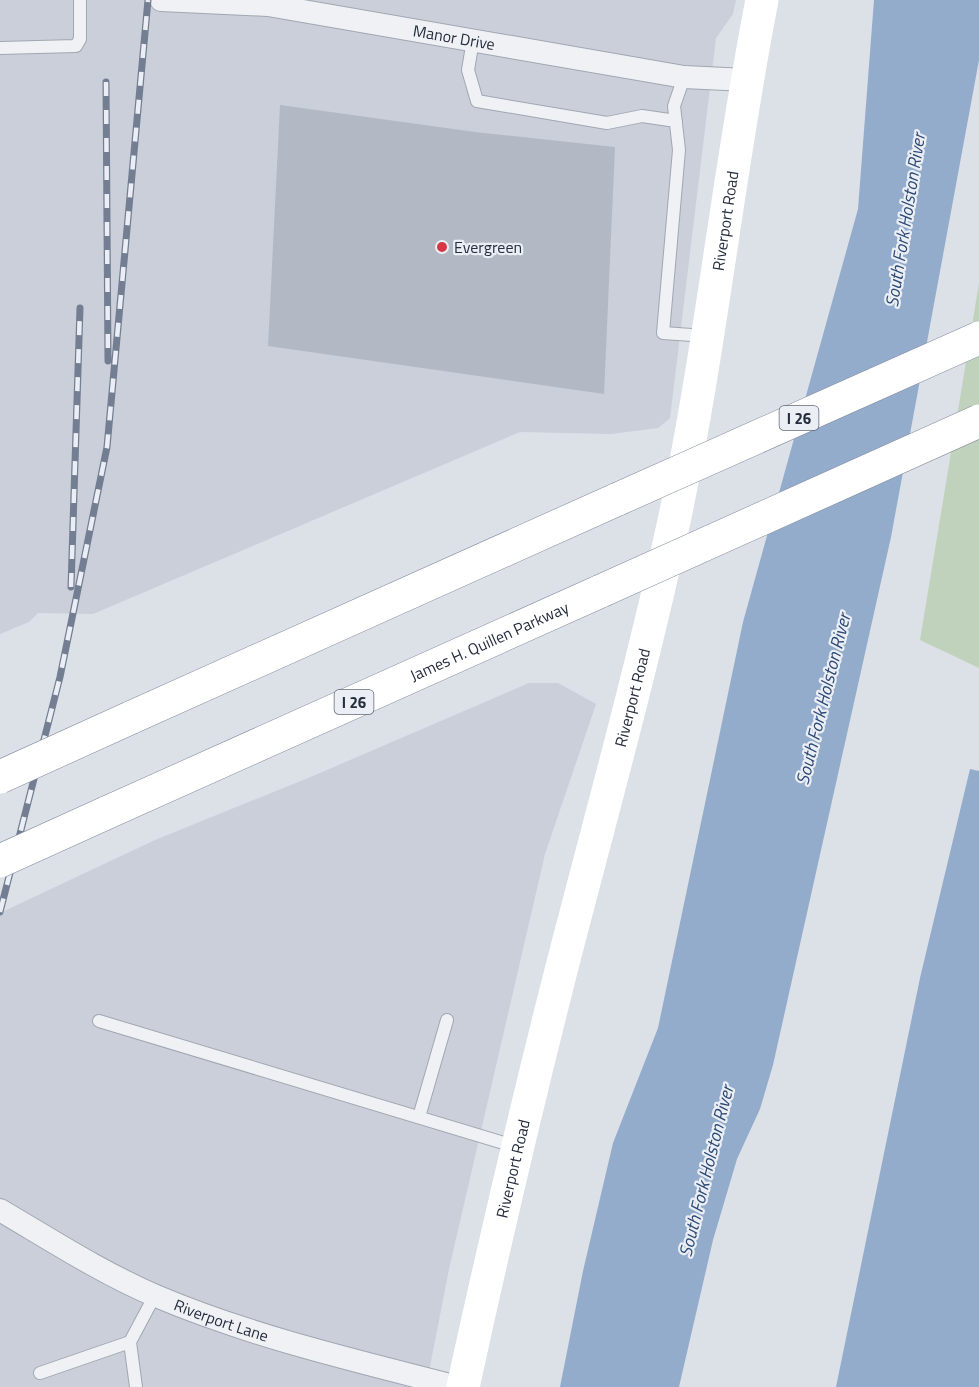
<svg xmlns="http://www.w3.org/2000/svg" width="979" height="1387" viewBox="0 0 979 1387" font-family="'Titillium Web',sans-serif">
<rect width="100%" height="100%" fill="#dce0e7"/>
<path fill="#cacfd9" d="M0,0H736L733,14L716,38L670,418L658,428L611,434L520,432L93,614L38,613L29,622L0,634Z
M529,683H558L596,704L545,854L449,1269L426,1387H0V913L155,840L313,776Z"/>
<path fill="#c1d2bc" d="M979,283V668L920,640Z"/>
<path fill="#93accb" d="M874,0H979V60L891,537L773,1065L760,1109L737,1159L713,1240L679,1387H560L583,1271L613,1143L658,1028L743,622L858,209Z
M970,769L979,771V1387H836L920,978Z"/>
<path fill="#b3b9c4" d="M280,105L475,132L615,147L604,394L268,346Z"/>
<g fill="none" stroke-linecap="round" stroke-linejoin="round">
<g stroke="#a1a7b1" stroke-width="14">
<path id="lane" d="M473,40L468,70L477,101L607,123L642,116L676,121
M0,48L76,46L80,39V0
M684,77L674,106L679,150L663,333L706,336
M99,1021L517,1147
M419,1117L447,1020
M130,1342L136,1387
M40,1373L130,1342L155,1295"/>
</g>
<g stroke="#a1a7b1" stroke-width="24">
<g id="street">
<path id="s1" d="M161,0L268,5L684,77L747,80"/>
<path id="s2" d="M0,1210C51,1240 102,1273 156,1296C253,1337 357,1361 458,1387"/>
</g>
</g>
<g stroke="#828c9f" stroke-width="34">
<g id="highway">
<path d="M130,718L618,499"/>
<path id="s4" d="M106,813L601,591"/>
</g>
</g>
<use href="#lane" stroke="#eff1f5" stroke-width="12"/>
<use href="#street" stroke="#eff1f5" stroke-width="22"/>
<path stroke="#fff" stroke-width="33" id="s3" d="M463,1387C494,1245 527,1104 563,963C601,816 642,669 674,521C711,348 728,173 762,0"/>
<use href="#highway" stroke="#fff" stroke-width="33"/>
<g stroke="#747e92" stroke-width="7">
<path id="rail" d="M106,82L108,361
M71,587L80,308
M0,912L60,677L107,447L148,0"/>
</g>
<use href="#rail" stroke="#ebeff5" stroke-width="4.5" stroke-dasharray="14" stroke-linecap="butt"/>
<g stroke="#828c9f" stroke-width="34" stroke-linecap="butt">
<path id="highway-bridge" d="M618,499L979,338
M601,591L979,421
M0,777L130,718
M0,861L106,813"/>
</g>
<use href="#highway-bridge" stroke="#fff" stroke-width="33"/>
</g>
<circle fill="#d73647" stroke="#ebeff5" stroke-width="2" cx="442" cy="247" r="6"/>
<g text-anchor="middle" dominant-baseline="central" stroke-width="4.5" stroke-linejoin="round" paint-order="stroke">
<g fill="#ebeff5" stroke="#606775" stroke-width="1.5">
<rect x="779.5" y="406" width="39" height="24" rx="4.5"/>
<rect x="334.5" y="690" width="39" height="24" rx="4.5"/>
</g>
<g font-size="15" font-weight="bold" fill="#252d3e">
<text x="799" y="418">I 26</text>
<text x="354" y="702">I 26</text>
</g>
<g font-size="16" fill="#252d3e" stroke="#ebeff5">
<text stroke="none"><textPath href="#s1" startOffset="296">Manor Drive</textPath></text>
<text stroke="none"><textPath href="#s3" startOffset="1196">Riverport Road</textPath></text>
<text stroke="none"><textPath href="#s4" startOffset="420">James H. Quillen Parkway</textPath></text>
<text stroke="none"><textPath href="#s3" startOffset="710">Riverport Road</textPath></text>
<text stroke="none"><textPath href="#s3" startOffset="224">Riverport Road</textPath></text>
<text stroke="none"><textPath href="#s2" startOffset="248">Riverport Lane</textPath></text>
</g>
<g font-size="16" fill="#252d3e" stroke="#ebeff5" text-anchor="start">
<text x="454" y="247">Evergreen</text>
</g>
<g font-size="18" font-style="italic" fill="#2c4975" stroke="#ebeff5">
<text transform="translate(905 220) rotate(-81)">South Fork Holston River</text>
<text transform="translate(823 699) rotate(-76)">South Fork Holston River</text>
<text transform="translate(706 1171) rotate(-76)">South Fork Holston River</text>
</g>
</g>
</svg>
